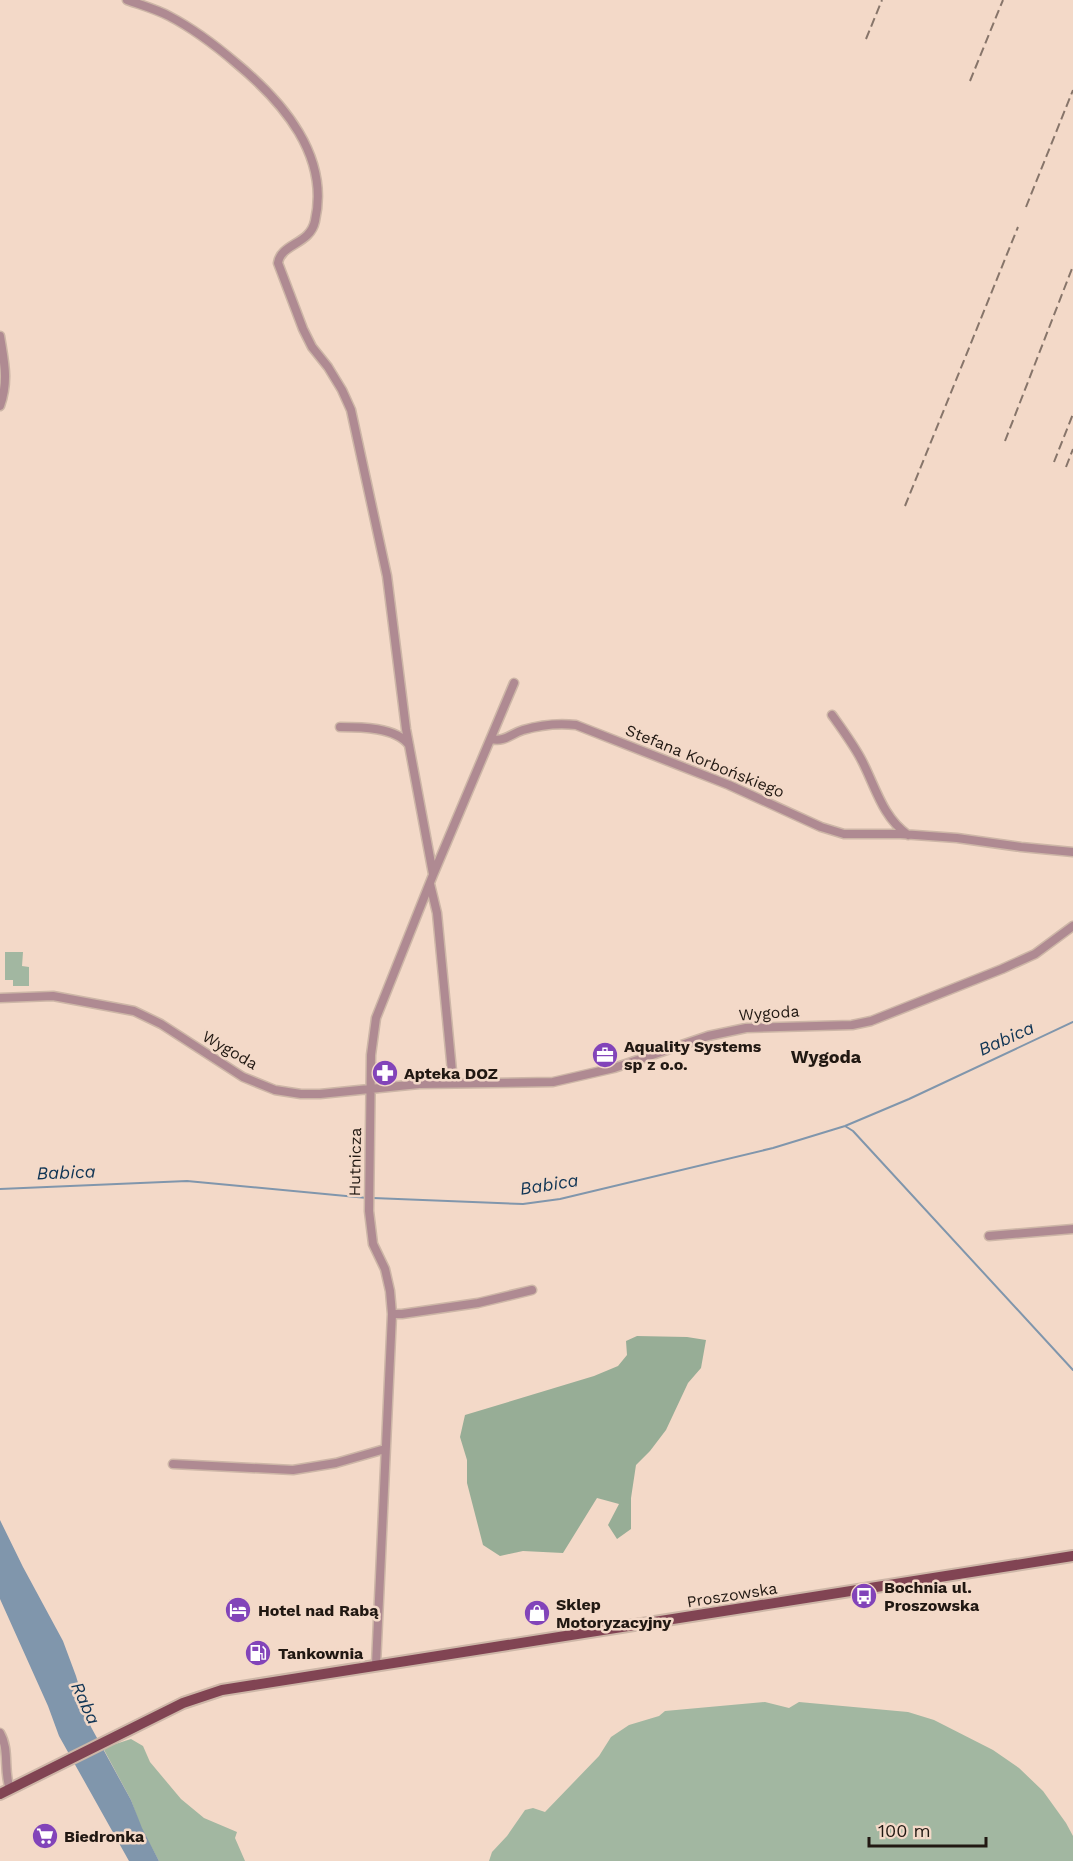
<svg xmlns="http://www.w3.org/2000/svg" width="1073" height="1861" viewBox="0 0 1073 1861" font-family="'Work Sans',sans-serif">
<rect width="100%" height="100%" fill="#f3d9c8"/>
<path fill="#a2b7a1" d="M5,952H23L22,966L29,967V986H13V980H5Z
M765,1702L789,1708L799,1702L908,1712L934,1720L993,1750L1019,1768L1043,1791L1066,1823L1073,1836V1861H489L492,1852L507,1836L525,1810L533,1808L545,1812L599,1756L611,1737L629,1725L659,1716L665,1711Z
M131,1739L143,1746L150,1762L181,1799L204,1818L237,1832L235,1838L245,1861H159L141,1828L131,1800L103,1748Z"/>
<path fill="#97ad96" d="M637,1336L687,1337L706,1340L701,1368L688,1383L666,1430L650,1451L636,1465L631,1498V1529L617,1539L608,1525L619,1504L597,1498L563,1553L523,1551L500,1556L483,1545L467,1483V1460L460,1437L465,1415L594,1376L618,1366L627,1355L626,1341Z"/>
<path fill="#8096ac" d="M0,1520L23,1567L63,1641L76,1676L91,1727L131,1800L142,1828L159,1861H129L59,1736L48,1706L0,1599Z"/>
<g fill="none" stroke-linecap="round" stroke-linejoin="round">
<path stroke="#8096ac" stroke-width="2" d="M845,1126L853,1131L1073,1370
M0,1189L187,1181L367,1198
M373,1198L523,1204L560,1199L773,1148L845,1126L909,1099L1073,1022"/>
<g stroke="#cdb6a7" stroke-width="11">
<path id="minor" d="M127,0C141,5 156,9 169,16C194,29 215,45 236,63C283,102 330,156 315,221C310,245 281,243 278,263L303,329L312,347L328,367L342,390L351,410L387,576L406,729L433,874
M0,336C4,362 9,380 0,406
M832,715C842,729 853,744 861,759C875,785 882,817 908,835
M340,727C360,727 396,727 409,745
M491,739C506,742 510,734 523,730C540,725 558,723 576,725L729,785L821,827L844,834H901L957,838L1021,847L1073,852
M430,884L437,913L453,1082
M0,998L53,996L134,1011L161,1024L243,1077L275,1090L301,1094H320L419,1084L553,1082L614,1068L708,1036L746,1028L852,1025L871,1021L1002,969L1035,954L1073,926
M989,1236L1073,1229
M392,1314H402L478,1303L532,1290
M173,1464L293,1470L336,1463L385,1449
M376,1665L392,1314L390,1291L385,1269L373,1244L369,1211L371,1055L376,1018L433,875L514,683
M0,1733C10,1750 3,1771 10,1789"/>
</g>
<g stroke="#cdb6a7" stroke-width="14">
<path id="major" d="M0,1794L183,1703L222,1690L1073,1556"/>
</g>
<use href="#minor" stroke="#af8a92" stroke-width="8"/>
<use href="#major" stroke="#814453" stroke-width="10"/>
<path stroke="#87756a" stroke-width="2" stroke-dasharray="9 4.5" stroke-linecap="butt" d="M866,39L882,0
M970,81L1003,0
M1026,207L1073,90
M1005,441L1073,266
M1054,462L1073,414
M1066,467L1073,449
M905,506L1018,227"/>
</g>
<defs>
<g id="office-disc" transform="scale(1.35)"><circle r="9.5" fill="#8244b9" stroke="#f3d9c8"/><path d="M-6-3h4V-5.5h4V-3h4V5H-6ZM-1-4.5V-3h2v-1.5ZM-6 0V1H6V0Z" fill="#fff"/></g>
<g id="pharmacy-disc" transform="scale(1.35)"><circle r="9.5" fill="#8244b9" stroke="#f3d9c8"/><path d="M-2-6h4v4h4v4h-4v4h-4v-4h-4v-4h4Z" fill="#fff"/></g>
<g id="bus-disc" transform="scale(1.35)"><circle r="9.5" fill="#8244b9" stroke="#f3d9c8"/><path d="M-5-6H5V4H4V6H2V4H-2V6H-4V4H-5ZM-3.5-4V0h7V-4ZM-3.5 1.2v1.5H-2V1.2ZM2 1.2v1.5H3.5V1.2Z" fill="#fff"/></g>
<g id="hotel-disc" transform="scale(1.35)"><circle r="9.5" fill="#8244b9" stroke="#f3d9c8"/><path d="M-6-4.5h1.5V1H6V5H4.5V3h-9V5H-6ZM-4 0a1.8 1.8 0 1 1 3.6 0ZM.5 0V-2.5h3Q6-2.5 6 0Z" fill="#fff"/></g>
<g id="shop-disc" transform="scale(1.35)"><circle r="9.5" fill="#8244b9" stroke="#f3d9c8"/><path d="M-5-2.5h2.3a2.7 3.5 0 0 1 5.4 0H5L5.5 6h-11ZM-1.5-2.5h3a1.5 2.3 0 0 0-3 0Z" fill="#fff"/></g>
<g id="fuel-disc" transform="scale(1.35)"><circle r="9.5" fill="#8244b9" stroke="#f3d9c8"/><path d="M-5.5-6h7V0h2V4h1.3V-2.5L3-4.5l.8-.8L6-3V5H2.5V1h-1V6h-7ZM-4.2-4.7v3.2H.2V-4.7Z" fill="#fff"/></g>
<g id="supermarket-disc" transform="scale(1.35)"><circle r="9.5" fill="#8244b9" stroke="#f3d9c8"/><path d="M-6-5.5h2.5l.6 2H6L4.5 2H-2.5L-4.4-4H-6ZM-1.5 3.2a1.3 1.3 0 1 0 .1 0ZM3 3.2a1.3 1.3 0 1 0 .1 0Z" fill="#fff"/></g>
</defs>
<g fill-rule="evenodd">
<use href="#office-disc" x="605" y="1055"/>
<use href="#pharmacy-disc" x="385" y="1073"/>
<use href="#bus-disc" x="864" y="1596"/>
<use href="#hotel-disc" x="238" y="1610"/>
<use href="#shop-disc" x="537" y="1613"/>
<use href="#fuel-disc" x="258" y="1653"/>
<use href="#supermarket-disc" x="45" y="1836"/>
</g>
<g text-anchor="middle" dominant-baseline="central" stroke-width="5" stroke-linejoin="round" paint-order="stroke">
<g font-size="16" fill="#211812" stroke="#f3d9c8">
<text transform="translate(705 761) rotate(22)">Stefana Korbońskiego</text>
<text transform="translate(769 1013) rotate(-4)">Wygoda</text>
<text transform="translate(230 1050) rotate(30)">Wygoda</text>
<text transform="translate(355 1162) rotate(-89)">Hutnicza</text>
<text transform="translate(732 1595) rotate(-9)">Proszowska</text>
</g>
<g font-size="16" font-weight="bold" fill="#211812" stroke="#f3d9c8" text-anchor="start">
<text x="624" y="1046">Aquality Systems<tspan x="624" dy="18">sp z o.o.</tspan></text>
<text x="404" y="1073">Apteka DOZ</text>
<text x="884" y="1587">Bochnia ul.<tspan x="884" dy="18">Proszowska</tspan></text>
<text x="556" y="1604">Sklep<tspan x="556" dy="18">Motoryzacyjny</tspan></text>
<text x="258" y="1610">Hotel nad Rabą</text>
<text x="278" y="1653">Tankownia</text>
<text x="64" y="1836">Biedronka</text>
</g>
<g font-size="18" font-style="italic" fill="#0f3454" stroke="#f3d9c8">
<text transform="translate(1006 1038) rotate(-24)">Babica</text>
<text transform="translate(66 1172) rotate(-2)">Babica</text>
<text transform="translate(549 1184) rotate(-9)">Babica</text>
<text transform="translate(86 1703) rotate(65)">Raba</text>
</g>
<g font-size="18" font-weight="bold" fill="#211812" stroke="#f3d9c8">
<text x="826" y="1056">Wygoda</text>
</g>
</g>
<path d="M869 1837v9h117v-9" fill="none" stroke="#211812" stroke-width="3"/>
<text x="878" y="1837" font-size="18" fill="#211812" stroke="#f3d9c8" stroke-width="4.5" paint-order="stroke">100 m</text>
</svg>
